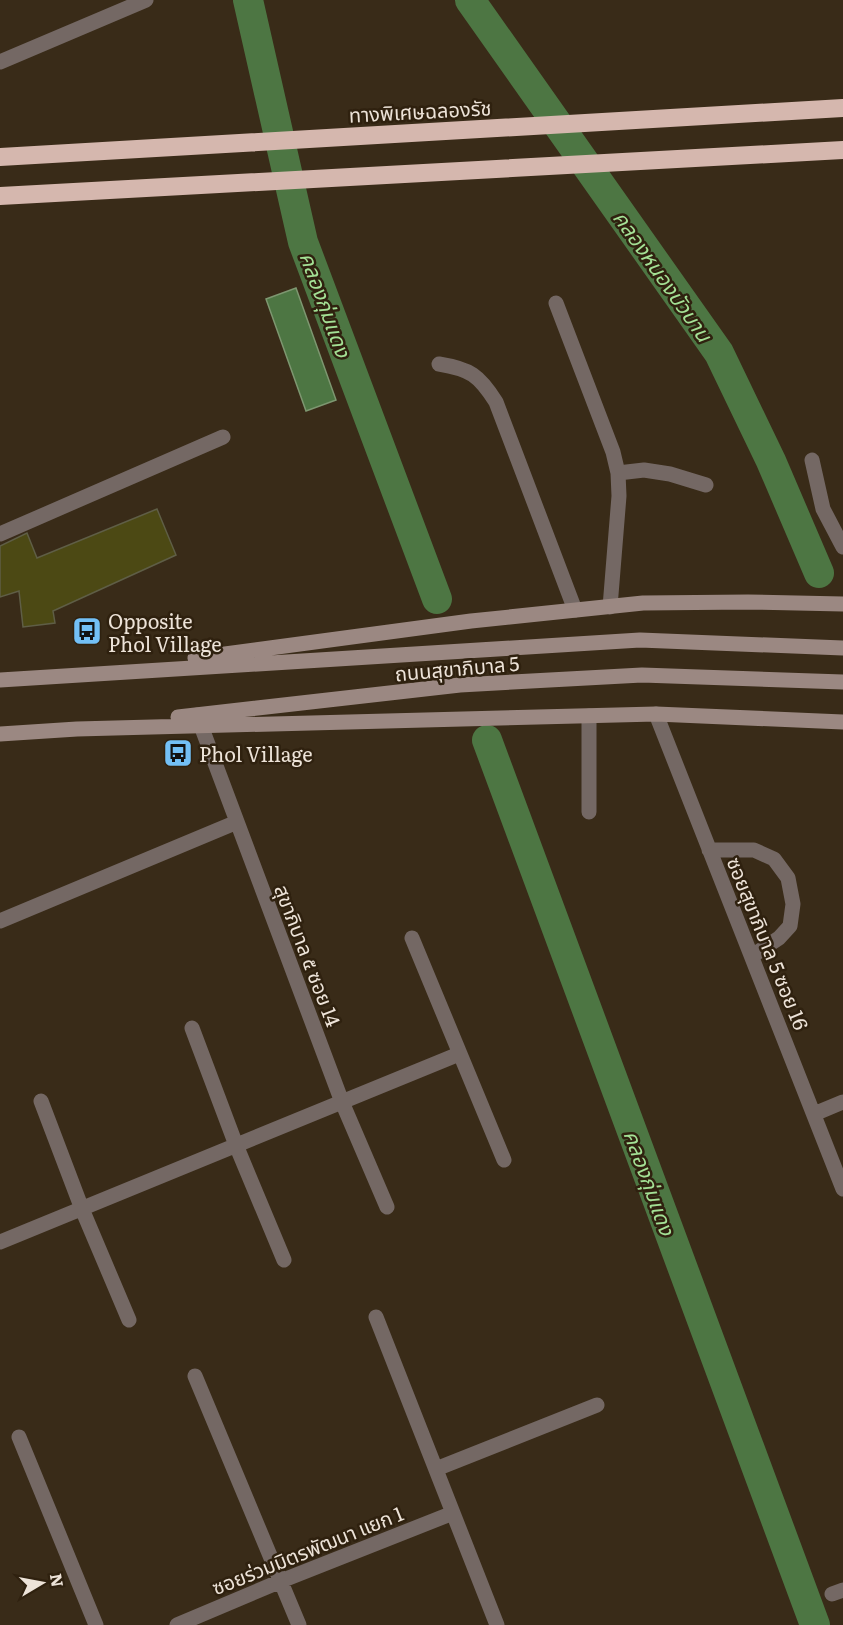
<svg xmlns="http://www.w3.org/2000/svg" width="843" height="1625" viewBox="0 0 843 1625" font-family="Literata,'Noto Sans Thai',serif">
<rect width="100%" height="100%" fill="#392b18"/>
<path fill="#4d7643" stroke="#7d9770" stroke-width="1.5" d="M296,288L336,400L306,411L266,299Z"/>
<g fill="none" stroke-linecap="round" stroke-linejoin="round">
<path stroke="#4d7643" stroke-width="30" d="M248,0L303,242L437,599
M470,0L719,353L771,461L819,573
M487,740L815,1625"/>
</g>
<path fill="#4c4914" stroke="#5f5e46" stroke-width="1.5" d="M157,509L176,555L53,611L55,623L23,627L19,591L0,597V546L27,533L37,558Z"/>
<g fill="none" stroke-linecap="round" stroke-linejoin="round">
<path stroke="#746864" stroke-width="15" d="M556,303L613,452L618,473L619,496L610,607
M812,460L823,509L843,547
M618,473L644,470L670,474L706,485
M0,534L223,437
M589,812V716"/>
<path stroke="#746864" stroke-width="15" d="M0,62L146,0
M439,364C470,369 479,375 496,402L575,610
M656,714L843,1189
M197,715L342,1102L387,1207
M709,850H754L774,859L788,878L793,904L790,926L779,938L752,956
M0,921L237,822
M412,938L504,1160
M192,1028L236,1145L284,1260
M41,1101L82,1209L129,1320
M814,1114L843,1102
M0,1242L459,1054
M376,1317L497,1625
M195,1376L299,1625
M19,1437L96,1625
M436,1469L597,1405
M832,1594L843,1590
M177,1625L281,1581L453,1513"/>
<path stroke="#9b8882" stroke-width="15" d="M195,658L471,621L643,603L748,602L843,604
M0,680L640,640L843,648
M178,717L460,685L642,675L843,682
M0,734L77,729L656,714L843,722"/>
<path stroke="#d5b7ae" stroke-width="18" d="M0,157L843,108
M0,196L843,150"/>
</g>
<defs>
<g id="bus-square" transform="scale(1.5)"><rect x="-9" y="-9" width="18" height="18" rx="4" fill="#73c0f6" stroke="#2f210f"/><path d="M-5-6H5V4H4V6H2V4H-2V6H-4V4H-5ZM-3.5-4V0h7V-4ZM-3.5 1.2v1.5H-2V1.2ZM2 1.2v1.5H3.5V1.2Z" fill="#111"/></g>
</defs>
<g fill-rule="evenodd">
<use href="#bus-square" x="87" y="631"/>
<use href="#bus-square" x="178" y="753"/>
</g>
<g text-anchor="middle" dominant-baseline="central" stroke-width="5" stroke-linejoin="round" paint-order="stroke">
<g font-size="20" fill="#ede3d8" stroke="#2f210f">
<text transform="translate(420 110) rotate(-3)">ทางพิเศษฉลองรัช</text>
<text transform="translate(457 667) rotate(-5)">ถนนสุขาภิบาล 5</text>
<text transform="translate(769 943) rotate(68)">ซอยสุขาภิบาล 5 ซอย 16</text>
<text transform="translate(309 955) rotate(69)">สุขาภิบาล ๕ ซอย 14</text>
<text transform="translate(307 1549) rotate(-22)">ซอยร่วมมิตรพัฒนา แยก 1</text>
</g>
<g font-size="20" fill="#ede3d8" stroke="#2f210f" text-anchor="start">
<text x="108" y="620">Opposite<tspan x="108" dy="23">Phol Village</tspan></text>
<text x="199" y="753">Phol Village</text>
</g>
<g font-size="21" font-style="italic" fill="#a4e195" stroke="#2f210f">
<text transform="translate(664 275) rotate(55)">คลองหนองบัวบาน</text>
<text transform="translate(327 304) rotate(70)">คลองกุ่มแดง</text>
<text transform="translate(651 1182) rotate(70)">คลองกุ่มแดง</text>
</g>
</g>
<g transform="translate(42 1583) rotate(80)" stroke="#2f210f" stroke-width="4.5" paint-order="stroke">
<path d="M0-4.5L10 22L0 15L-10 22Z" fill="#ede3d8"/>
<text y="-9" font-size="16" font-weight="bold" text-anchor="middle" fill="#ede3d8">N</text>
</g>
</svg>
